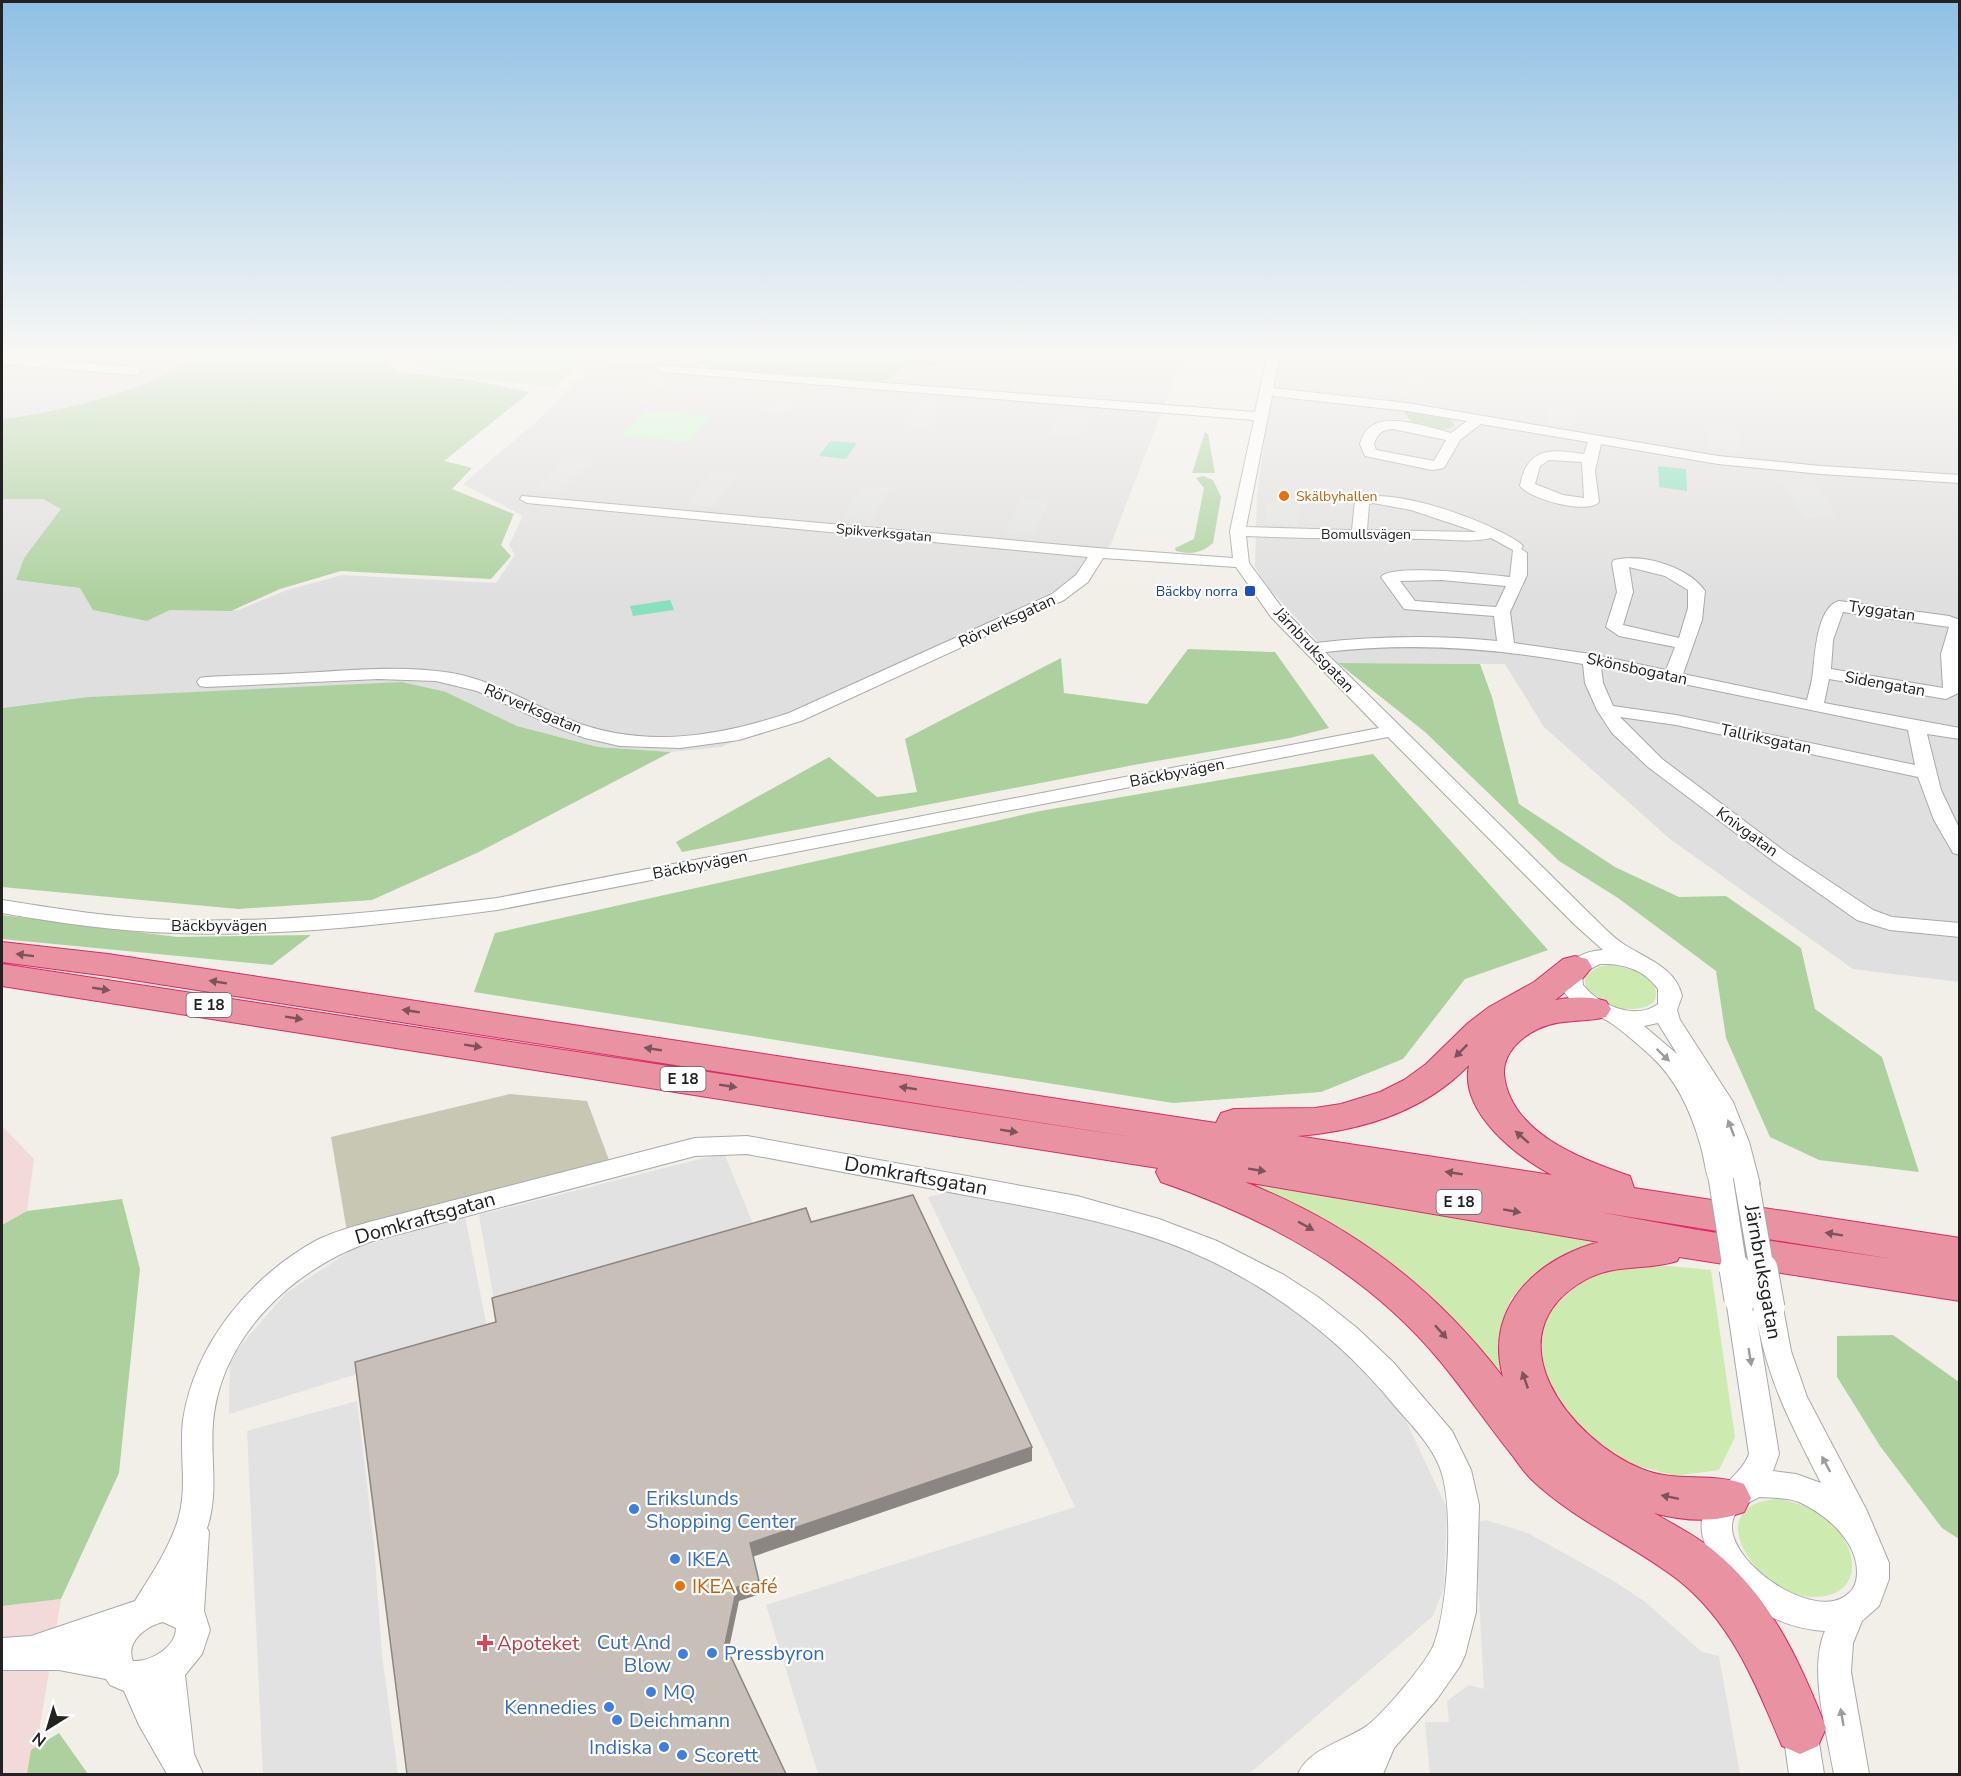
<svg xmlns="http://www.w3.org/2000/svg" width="1961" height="1776" viewBox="0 0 1961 1776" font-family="'Nunito Sans',sans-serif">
<rect width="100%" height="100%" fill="#f2efe9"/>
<path fill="#e0dfdf" d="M2,352H239L70,414L2,425Z
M908,352H1185L1110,546L1085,563L1067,585L766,728L721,747L671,752L598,747L517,726L446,692L230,691L88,697L2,708V499H43L62,508L24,558L16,580L81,588L94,610L147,621L170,610H238L287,590L342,575L496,583L515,555L509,545L523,516L463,484L536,422L594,361L881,383Z
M1281,352H1959V982L1853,969L1670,839L1544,727L1505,664L1338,663L1263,582L1255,566L1257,495L1268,413Z"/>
<path fill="#f2dad9" d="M2,1126L34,1159L27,1211L2,1225Z
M61,1599L32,1774H2V1606Z"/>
<path fill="#c7c7b4" d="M510,1094L587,1101L612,1168L348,1238L331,1137Z"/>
<path fill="#cdebb0" d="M436,352L520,360L531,352H580L587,356L555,386L551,387L439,374L415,364Z
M1609,965C1627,967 1665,976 1654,1002C1634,1018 1581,1007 1585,976L1598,967Z
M1211,1174L1628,1242L1533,1277L1511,1299L1501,1327L1507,1371L1523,1410L1485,1372Z
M1669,1266L1711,1270L1735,1437L1719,1470L1676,1476L1623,1462L1570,1421L1538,1364L1547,1313L1584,1279L1626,1267Z
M1779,1499C1799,1503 1817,1509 1832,1524C1861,1552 1862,1598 1812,1597C1756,1595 1696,1503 1779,1499Z"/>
<path fill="#add19e" d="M217,352H274L381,359L400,372L471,380L530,392L444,461L472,468L452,489L514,514L501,545L511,556L491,579L341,571L280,589L231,611L170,610L147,621L93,610L80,588L16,580L24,558L61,509L43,499H2V419C53,413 106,400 154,380C175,370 194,358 217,352Z
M710,352H916L918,359L938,362L933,366L907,364L885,382L712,369L699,362Z
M1403,409L1450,418L1455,426C1433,435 1413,432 1403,409Z
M1205,432L1208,434L1215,473H1192Z
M1203,476L1213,480L1221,497L1213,543C1201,553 1192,555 1176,551L1175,548L1194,539L1204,488L1196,478Z
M1188,649L1275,652L1329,728L1290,738L1139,764L682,852L676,842L829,757L877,797L917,792L905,739L1061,658L1064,693L1147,704Z
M1338,663L1480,664L1492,697L1519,804L1615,867L1679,897L1726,896L1801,948L1815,1009L1882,1057L1919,1172L1819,1160L1770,1137L1726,1038L1716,971L1618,898L1559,861L1425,732Z
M402,682L446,692L517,726L598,747L671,752L479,852L372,900L238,909L2,887V708L88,697Z
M1373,754L1548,950L1465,979L1403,1059L1321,1092L1173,1103L474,992L495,933L1040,811Z
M2,915L178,937L311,935L272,965L2,939Z
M122,1199L140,1269L119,1473L61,1599L2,1606V1225L27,1211Z
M1893,1335L1959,1382V1539L1942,1528L1880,1446L1837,1377V1336Z
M59,1733L88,1774H27L31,1750Z"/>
<path fill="#c8facc" d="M647,411L711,416L687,442L621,436Z"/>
<path fill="#88e0be" d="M830,441L857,443L846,459L819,456Z
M1658,466L1686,469L1687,491L1659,487Z
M670,600L674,610L633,616L630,606Z"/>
<path fill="#e2e2e2" d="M1402,378L1428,380V401L1400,398Z
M645,379L669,380L647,403L624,400Z
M1015,380L1063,384L1057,394L1009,390Z
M782,387L806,389L786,414L761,412Z
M920,398L945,400L929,426L903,424Z
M1546,400L1574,403L1578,426L1549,423Z
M1061,412L1087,414L1077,438L1050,436Z
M1708,428L1740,432L1739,453L1709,449Z
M565,459L590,461L561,491L534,489Z
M712,472L738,474L713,507L685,505Z
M1780,478L1813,479L1839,519L1804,518Z
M863,485L891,488L870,521L842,518Z
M1020,500L1048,502L1034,536L1004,533Z
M1268,501L1301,504L1298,526L1264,523Z
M724,1153L758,1236L496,1312L479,1215Z
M959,1190L1103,1219L1219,1260L1321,1324L1397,1402L1447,1508L1444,1587L1433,1616L1249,1774H818L766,1605L1075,1507L928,1197Z
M465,1216L488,1333L229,1414L230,1358L286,1293L353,1249Z
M357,1401L374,1544L382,1655L398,1774H263L247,1431Z
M1486,1520L1528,1533L1612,1580L1644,1601L1702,1652L1719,1656L1740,1774H1430L1425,1722H1449L1447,1701L1469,1685L1484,1689L1475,1523Z"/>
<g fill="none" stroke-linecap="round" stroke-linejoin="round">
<g stroke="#a9a9a9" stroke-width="2">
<path id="minor" d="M1268,352H1280L1273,388L1407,403L1718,456L1821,466L1960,475V483L1821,474L1718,464L1601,444L1595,471L1599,502C1587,515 1530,499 1520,486C1527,447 1551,449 1584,454L1588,442L1481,424L1460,440L1444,468L1432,470L1365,456L1360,444C1362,438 1364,432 1369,428C1386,412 1432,428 1451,433L1467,421L1407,411L1272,396L1246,527L1352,530L1355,501L1357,498C1398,488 1486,520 1520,543L1523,546L1521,549L1527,553V575L1510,612L1514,643L1591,654L1666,670L1675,647L1619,636L1606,627L1617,592L1612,563L1614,560C1643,553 1689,567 1705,591L1702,620L1683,674L1807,700C1809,691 1812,682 1813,672C1815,654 1817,607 1839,601L1949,616L1960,620V692L1946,699L1829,679L1824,703L1960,728V739L1927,734L1941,790L1960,830V855L1953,853L1934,820L1918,777L1676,725L1620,717L1662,759L1787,853L1873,910L1892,917L1960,923V937L1890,930L1857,920L1773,861L1648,767L1612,733L1597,710L1585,683L1583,664C1497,648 1412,642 1325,652L1590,914C1601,924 1612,937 1625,945C1647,959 1676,968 1682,996L1677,1010L1680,1020L1733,1102L1749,1142L1760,1184L1756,1191L1747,1194L1738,1191L1733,1181L1730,1187L1721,1189L1712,1187C1705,1175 1705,1160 1701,1147C1692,1114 1678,1082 1653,1058C1641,1047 1620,1028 1606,1020C1585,1009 1562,1003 1559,976C1569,959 1584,951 1603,950L1574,924L1388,737L497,910C390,924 282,937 174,933C116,931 58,923 2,913V900C59,909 116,918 174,920C282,923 390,911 497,898L1379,728L1271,617L1236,567L1103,558L1088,582L1064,600L801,721L739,740L680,748L620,746L585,738L558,728L477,691L436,681L378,679L206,687L200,686L197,682L200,678L206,677C238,675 270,675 302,673C352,670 402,665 452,673C495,681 530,704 570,720C642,749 717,737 789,713L1052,594L1076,575L1088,557L527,503L520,499L522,496L1097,548L1233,558L1230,531L1254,420L662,372L656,368L658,365L1255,412ZM1393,429L1446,440L1434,461L1376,450L1374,444C1378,433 1381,430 1393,429ZM1549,460L1582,462L1584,498L1563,495L1535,484L1540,466ZM1373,503L1411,510L1477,532L1367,530L1369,504ZM1246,536C1307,539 1366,538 1427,539C1449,539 1469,543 1491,538L1513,550L1510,577C1489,575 1392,563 1381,577L1404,609L1494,616L1497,641C1436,635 1377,636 1316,643L1283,609L1249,563ZM1629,567L1665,576L1688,590V608L1679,638L1623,625L1633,592ZM1441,580L1506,586L1496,607L1415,601L1400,581ZM1843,612L1949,627L1941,654L1943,688L1831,669L1833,640ZM1601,667L1908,730L1915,765L1676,715L1613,706L1603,683ZM1600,964C1623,963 1645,970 1658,989V1004C1635,1021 1599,1005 1583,985L1582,976L1586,971ZM1658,1023L1677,1054L1644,1026Z
M2,356L135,367L141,371L135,375L2,364Z
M747,1136L1077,1196L1159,1219L1217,1241L1284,1275L1318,1297L1357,1328L1393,1362L1452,1431L1471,1470L1479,1505L1476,1612L1465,1655L1460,1666L1437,1699L1394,1748L1383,1774H1298C1309,1748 1346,1741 1368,1725C1383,1714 1428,1661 1434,1644C1448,1607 1454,1509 1441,1471C1433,1446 1411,1425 1394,1405C1330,1326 1240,1264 1142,1234C1084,1216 1024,1206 965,1195C892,1181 820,1168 747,1154L695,1156L373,1241C294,1267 220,1337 213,1423C210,1459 219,1493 207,1528L209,1532L204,1611L210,1630L202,1654L185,1675L194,1754L203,1774H167L139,1725L124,1691L110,1685L106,1679L59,1670H2V1638L31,1636L135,1601C151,1575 169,1549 178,1520C188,1487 179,1454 183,1420C195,1343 250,1277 317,1240C333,1232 352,1227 369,1222L695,1138ZM163,1622L176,1628C176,1647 151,1662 133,1661C125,1642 146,1626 163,1622Z
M1740,1288L1750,1291L1755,1308L1759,1300L1769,1297L1779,1300L1783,1308L1791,1351L1807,1397L1867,1511L1889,1563V1579L1879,1606L1862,1621L1853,1643L1851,1672L1869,1774H1834C1827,1733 1808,1669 1825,1631C1775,1628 1733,1600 1710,1556C1704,1545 1699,1528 1703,1516C1707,1508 1711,1498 1717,1491C1719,1488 1725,1486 1727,1483C1736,1473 1744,1467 1749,1454L1726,1299L1730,1291ZM1757,1320C1769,1384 1792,1426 1821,1483L1796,1474L1773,1471L1779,1454ZM1759,1497C1772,1498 1787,1497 1799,1502C1827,1515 1857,1541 1857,1572C1857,1584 1853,1592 1842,1598C1803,1619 1705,1546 1739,1509C1744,1504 1753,1501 1759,1497Z
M1799,1707L1811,1712L1816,1724L1824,1774H1789L1782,1724L1787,1712Z"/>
</g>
<g stroke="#dc2a67" stroke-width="2">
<path id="highway" d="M2,942L108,954L1216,1123L1221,1113L1234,1109L1315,1108L1341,1104L1380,1092L1404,1080L1426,1064L1468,1023L1489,1007L1534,982L1563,959L1575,956L1587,959L1592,967L1583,978L1555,1000C1572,997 1589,996 1606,1001L1611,1009L1606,1017C1583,1023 1561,1018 1538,1029C1521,1037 1503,1053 1504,1074C1510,1133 1581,1159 1630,1176L1634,1188L1960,1238V1301L1679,1257L1677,1261C1647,1271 1614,1263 1585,1280C1488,1335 1570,1440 1642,1469C1675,1483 1712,1472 1744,1484L1751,1498L1744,1512C1716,1523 1683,1521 1654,1513C1674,1525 1695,1535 1713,1550C1770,1596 1800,1661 1826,1728L1818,1746L1800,1754L1782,1746C1756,1684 1732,1622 1677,1579C1630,1543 1575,1521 1531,1479C1524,1472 1518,1463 1512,1455C1487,1424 1465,1391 1440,1361C1366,1272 1269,1219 1161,1182L1156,1172L1158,1168L2,986V964L1139,1138L108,976L2,962ZM1469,1065C1459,1112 1516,1156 1552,1175L1297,1136C1360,1131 1424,1112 1469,1065ZM1245,1182L1599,1242C1537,1259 1484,1307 1503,1377C1433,1286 1352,1225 1245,1182ZM1599,1212L1893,1259L1698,1230Z"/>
</g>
<use href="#minor" fill="#fff" fill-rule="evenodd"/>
<use href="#highway" fill="#e892a2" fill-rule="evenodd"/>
<g stroke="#a9a9a9" stroke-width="26" stroke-linecap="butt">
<path id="minor-bridge-far1" d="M1721,1180L1735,1270
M1747,1184L1762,1270"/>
</g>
<g stroke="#a9a9a9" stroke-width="33" stroke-linecap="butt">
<path id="minor-bridge" d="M1735,1269L1740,1299
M1762,1269L1769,1308"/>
</g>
<use href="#minor-bridge-far1" stroke="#fff" stroke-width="24"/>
<use href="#minor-bridge" stroke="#fff" stroke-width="31"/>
</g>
<path fill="#8b8681" d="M1032,1447V1461L752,1557L750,1543Z
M759,1581L760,1594L739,1601L727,1658L725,1644L737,1587Z"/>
<path fill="#c7bfb8" stroke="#8b8681" stroke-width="1.5" d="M913,1195L1032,1447L750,1543L759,1581L737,1587L725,1644L786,1774H407L355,1362L496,1322L492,1298L806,1208L811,1222Z"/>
<defs><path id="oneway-solid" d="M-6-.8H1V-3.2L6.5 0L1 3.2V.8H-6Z" transform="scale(1.5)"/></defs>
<g fill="#7b545c">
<use href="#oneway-solid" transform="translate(25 955) rotate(-173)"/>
<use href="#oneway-solid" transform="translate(218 982) rotate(-171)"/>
<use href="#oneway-solid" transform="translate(101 989) rotate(9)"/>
<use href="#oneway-solid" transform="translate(411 1011) rotate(-171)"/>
<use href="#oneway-solid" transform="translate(294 1018) rotate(9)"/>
<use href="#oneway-solid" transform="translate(473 1046) rotate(9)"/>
<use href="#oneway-solid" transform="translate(653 1049) rotate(-171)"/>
<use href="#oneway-solid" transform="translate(1461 1051) rotate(135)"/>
<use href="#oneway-solid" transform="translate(728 1086) rotate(9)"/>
<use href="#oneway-solid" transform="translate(908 1088) rotate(-171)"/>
<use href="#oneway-solid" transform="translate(1009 1131) rotate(9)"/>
<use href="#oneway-solid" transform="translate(1522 1137) rotate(-139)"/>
<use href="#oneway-solid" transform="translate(1257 1170) rotate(9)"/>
<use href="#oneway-solid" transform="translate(1454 1173) rotate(-171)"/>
<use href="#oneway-solid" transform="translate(1512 1211) rotate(10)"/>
<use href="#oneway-solid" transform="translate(1306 1226) rotate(29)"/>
<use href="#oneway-solid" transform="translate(1834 1234) rotate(-171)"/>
<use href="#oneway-solid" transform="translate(1441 1332) rotate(48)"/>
<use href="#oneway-solid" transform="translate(1525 1380) rotate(-109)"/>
<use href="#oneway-solid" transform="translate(1670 1497) rotate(-168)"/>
</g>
<g fill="#9c9c9c">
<use href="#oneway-solid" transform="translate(1663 1055) rotate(44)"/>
<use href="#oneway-solid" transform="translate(1731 1128) rotate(-111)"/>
<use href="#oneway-solid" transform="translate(1750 1357) rotate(81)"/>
<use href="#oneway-solid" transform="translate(1826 1464) rotate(-118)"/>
<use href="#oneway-solid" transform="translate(1842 1717) rotate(-100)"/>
</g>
<linearGradient id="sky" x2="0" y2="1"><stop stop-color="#8fc0e4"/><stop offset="0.59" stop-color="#f9f8f5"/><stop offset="1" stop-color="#f9f8f5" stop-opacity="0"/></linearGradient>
<rect width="1961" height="600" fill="url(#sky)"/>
<g fill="#e8710a" stroke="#fff" stroke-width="2">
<circle cx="1284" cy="496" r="6"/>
<circle cx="680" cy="1586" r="6"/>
</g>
<rect fill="#1a4fb4" stroke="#fff" stroke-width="2" x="1244" y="585" width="12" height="12" rx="3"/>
<g fill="#3f7fe0" stroke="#fff" stroke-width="2">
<circle cx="634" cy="1509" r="6"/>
<circle cx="675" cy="1559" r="6"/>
<circle cx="712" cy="1653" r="6"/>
<circle cx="683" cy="1654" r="6"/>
<circle cx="651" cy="1692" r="6"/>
<circle cx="609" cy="1707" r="6"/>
<circle cx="617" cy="1720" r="6"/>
<circle cx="664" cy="1747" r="6"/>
<circle cx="682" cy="1755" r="6"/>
</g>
<path fill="#e0444e" stroke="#fff" stroke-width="2" d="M482 1634h6v6h6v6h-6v6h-6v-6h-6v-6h6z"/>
<g text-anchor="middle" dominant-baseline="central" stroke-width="4.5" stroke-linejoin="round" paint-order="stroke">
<g font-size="14" fill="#c56008" stroke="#fff" text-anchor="start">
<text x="1296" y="496">Skälbyhallen</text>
</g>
<g font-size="14" fill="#222" stroke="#fff">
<text transform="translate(884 533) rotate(5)">Spikverksgatan</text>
<text x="1366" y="534">Bomullsvägen</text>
</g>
<g font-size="14" fill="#164399" stroke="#fff" text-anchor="end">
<text x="1238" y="591">Bäckby norra</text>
</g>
<g fill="#fff" stroke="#646464" stroke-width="1.5">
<rect x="186.5" y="993" width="45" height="24" rx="4.5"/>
<rect x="660.5" y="1067" width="45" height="24" rx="4.5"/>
<rect x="1436.5" y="1190" width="45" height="24" rx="4.5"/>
</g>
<g font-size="15" font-weight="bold" fill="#222">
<text x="209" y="1005">E 18</text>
<text x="683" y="1079">E 18</text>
<text x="1459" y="1202">E 18</text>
</g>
<g font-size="16" fill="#222" stroke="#fff">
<text transform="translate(1882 611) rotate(8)">Tyggatan</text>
<text transform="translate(1007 621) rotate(-25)">Rörverksgatan</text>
<text transform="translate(1314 650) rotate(47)">Järnbruksgatan</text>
<text transform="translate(1637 669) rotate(12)">Skönsbogatan</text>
<text transform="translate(1885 684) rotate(10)">Sidengatan</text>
<text transform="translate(533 709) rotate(23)">Rörverksgatan</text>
<text transform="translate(1766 739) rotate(12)">Tallriksgatan</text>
<text transform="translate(1177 773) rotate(-11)">Bäckbyvägen</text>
<text transform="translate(1747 832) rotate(36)">Knivgatan</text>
<text transform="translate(700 865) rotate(-11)">Bäckbyvägen</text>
<text x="219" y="926">Bäckbyvägen</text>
</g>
<g font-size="20" fill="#222" stroke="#fff">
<text transform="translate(916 1176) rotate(10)">Domkraftsgatan</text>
<text transform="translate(425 1218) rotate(-16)">Domkraftsgatan</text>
<text transform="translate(1763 1272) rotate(80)">Järnbruksgatan</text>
</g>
<g font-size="20" fill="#366cbe" stroke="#fff" text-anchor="start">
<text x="646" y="1498">Erikslunds<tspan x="646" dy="23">Shopping Center</tspan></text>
<text x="687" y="1559">IKEA</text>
<text x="671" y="1642" text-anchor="end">Cut And<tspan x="671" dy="23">Blow</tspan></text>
<text x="724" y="1653">Pressbyron</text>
<text x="663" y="1692">MQ</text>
<text x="597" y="1707" text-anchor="end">Kennedies</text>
<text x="629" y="1720">Deichmann</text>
<text x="652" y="1747" text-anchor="end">Indiska</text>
<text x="694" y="1755">Scorett</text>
</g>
<g font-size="20" fill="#c56008" stroke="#fff" text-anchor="start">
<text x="692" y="1586">IKEA café</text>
</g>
<g font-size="20" fill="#be3a42" stroke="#fff" text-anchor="start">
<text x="497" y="1643">Apoteket</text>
</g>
</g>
<rect width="1961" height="1776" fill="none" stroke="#222222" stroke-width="6"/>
<g transform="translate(48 1728) rotate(217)" stroke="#ffffff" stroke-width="4.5" paint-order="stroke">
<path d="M0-4.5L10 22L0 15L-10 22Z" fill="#222222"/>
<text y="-9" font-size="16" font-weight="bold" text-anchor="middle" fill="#222222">N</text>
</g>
</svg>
